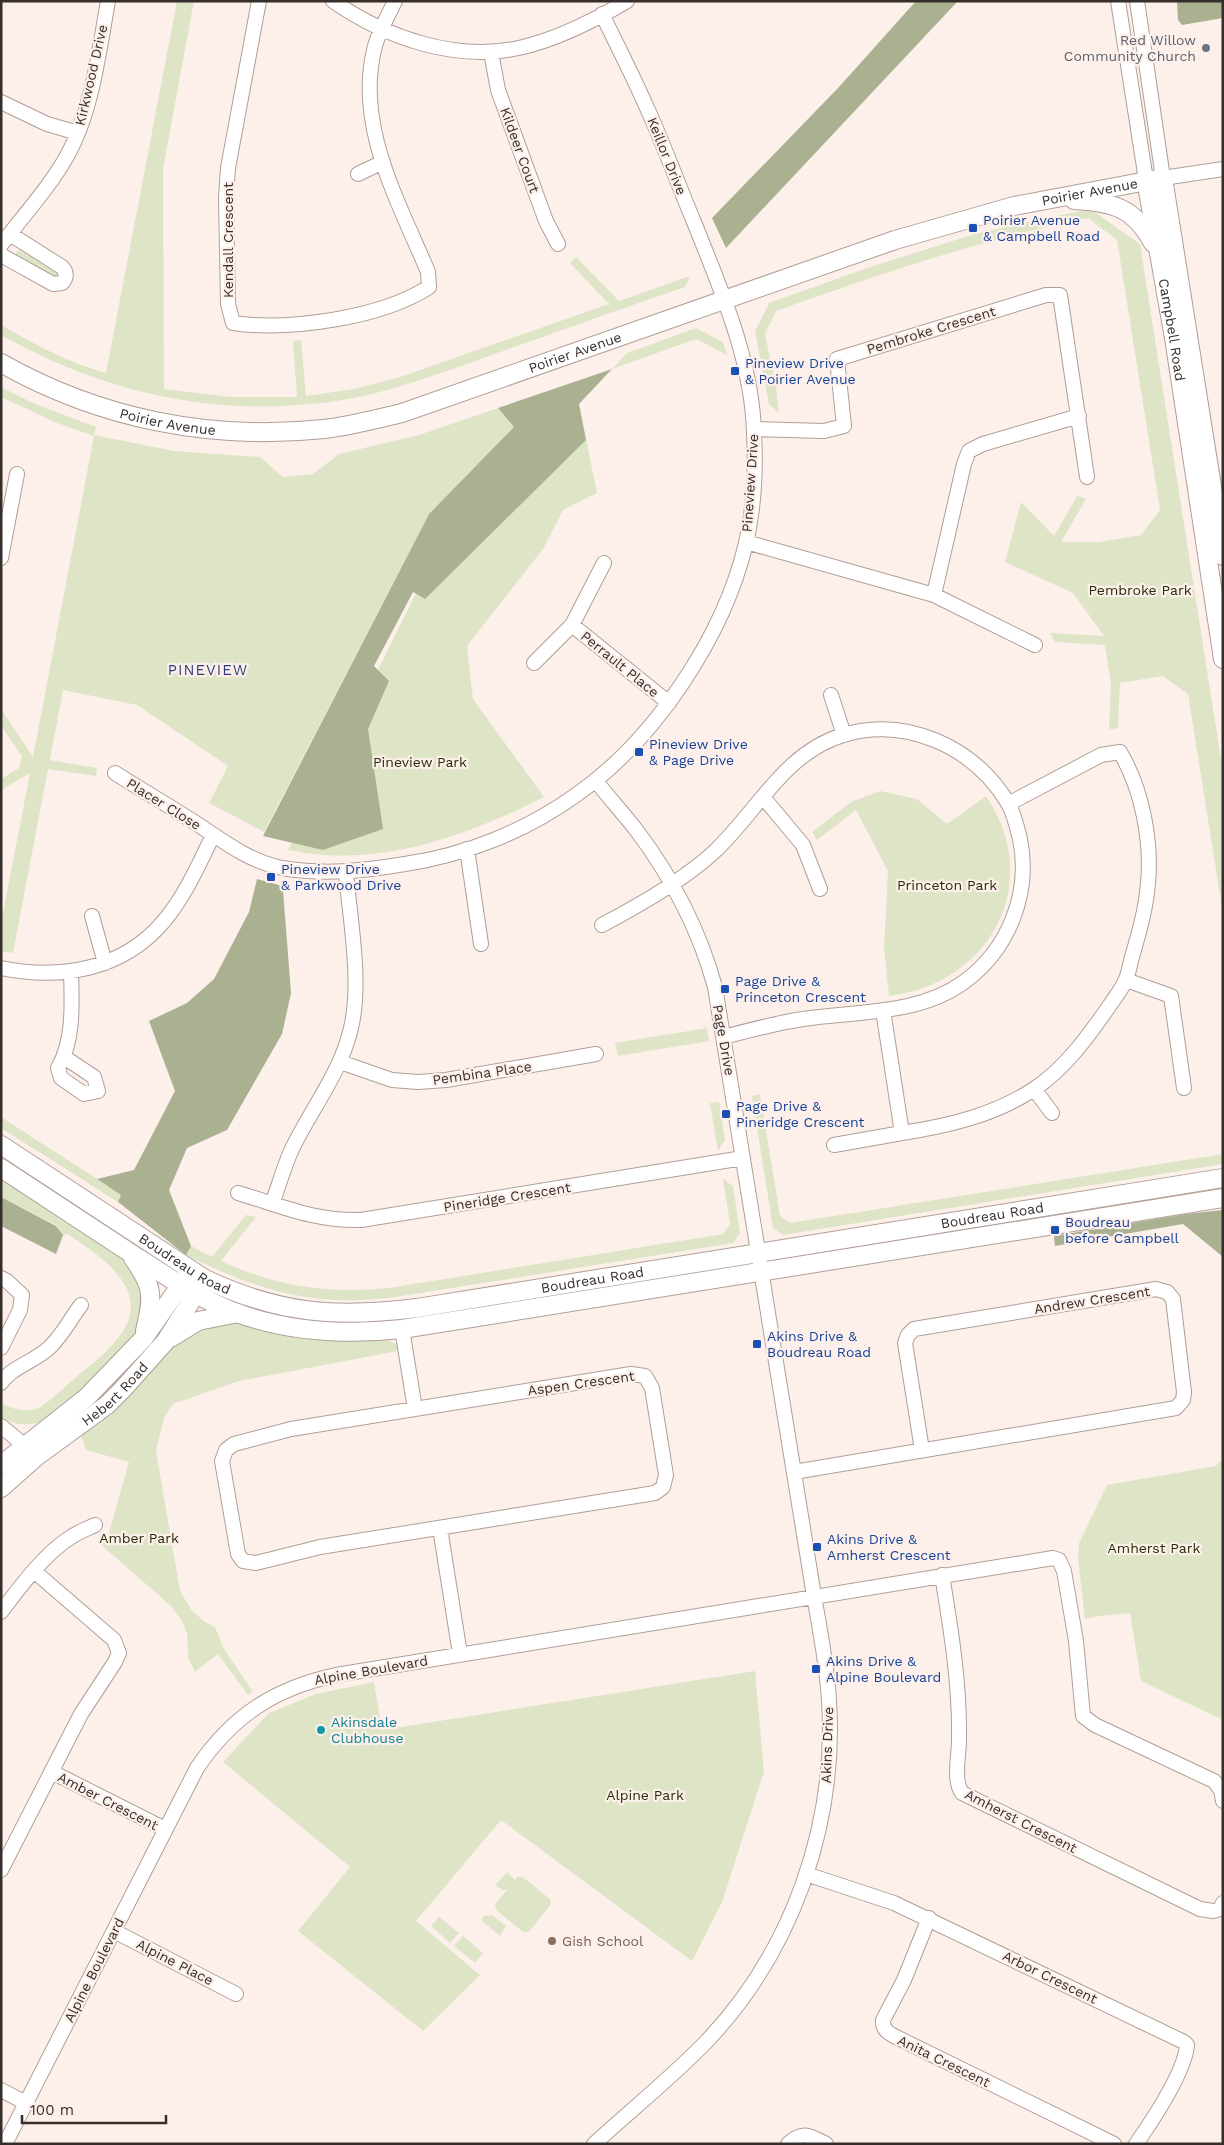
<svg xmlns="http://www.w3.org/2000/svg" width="1224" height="2145" viewBox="0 0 1224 2145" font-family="'Work Sans',sans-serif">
<rect width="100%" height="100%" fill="#fdf0eb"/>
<path fill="#dee5c7" d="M177,1H194L163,169L164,389L231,397H297L293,341L301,340L306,396L354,389L400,377L609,304L570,263L576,257L619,301L690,276L685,287C621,309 557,332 492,355C441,373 390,393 336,401C218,418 112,395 8,339L1,335V325C34,344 69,363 106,373Z
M1090,209L1140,244L1223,772V914L1188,694L1163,676L1120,683L1118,728L1109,730L1111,684L1105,645L1055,642L1050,633L1104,636L1073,593L1005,562L1021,502L1054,536L1077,496L1086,499L1061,542H1098L1141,535L1160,510L1117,240L1088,218C980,240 879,274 776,311L765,334L776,386L779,413L769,404L755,331L769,303L867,268L978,233Z
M19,250L57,271L58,277L55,279L16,257V253Z
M696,328L723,342L727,355L696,339L612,369L627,353Z
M1,387L35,404L96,427L94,435L174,451L260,457L283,477L313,474L339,454L419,435L498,408L514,427L429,514L264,832L209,803L228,766L137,705L63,690L50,760L97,768L96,776L48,769L13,953L1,951V923L30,773L1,790V779L19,768L22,757L1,725V709L33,757L94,436L57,423L1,397Z
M579,404L597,493L563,510L543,549L467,646L473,699L544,797C465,837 377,869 288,850L440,545Z
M880,791L917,799L947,824L986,796C1045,883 990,984 889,996L884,948L888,871L856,810L817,840L812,832L851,802Z
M707,1028L709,1041L618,1056L615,1043Z
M760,1094L780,1216L790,1223L1223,1154V1164L783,1235L773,1228L752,1096Z
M719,1102L725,1140L718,1151L710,1103Z
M1,1117L122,1195L118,1202L1,1128Z
M1,1152L171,1267L176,1274L1,1159Z
M1,1173L127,1260L144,1292L139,1333L113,1365L44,1421C28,1426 16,1426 1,1417V1403C12,1409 26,1413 38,1408C47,1405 73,1379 82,1372C97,1360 113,1347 123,1331C151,1288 98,1254 67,1234L63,1235L56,1225L1,1197Z
M723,1179L733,1186L740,1233L733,1243L396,1297C314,1308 259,1291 186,1255L191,1246L212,1257L246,1215L256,1217L221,1261C277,1287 334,1295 395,1287L723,1234L730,1224Z
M179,1303L182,1304L158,1339L92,1410L63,1423Z
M236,1320L385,1338L396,1344L398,1351L239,1381L173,1404L164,1418L156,1451L180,1591L192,1611L204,1621L215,1627L224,1649L253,1692L248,1695L218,1654L195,1672L188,1657L187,1634L182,1621L171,1606L99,1543L108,1536L129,1462L86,1450L80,1433L184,1334Z
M1223,1458V1720L1141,1681L1130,1613L1099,1616L1085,1619L1078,1558L1079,1543L1107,1485L1216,1466Z
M755,1671L764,1772L722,1902L692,1961L501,1820L416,1921L480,1975L423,2031L298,1931L350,1867L223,1762L269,1713L316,1694L374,1682L382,1730Z
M507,1872L515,1880L517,1877H523L551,1900V1904L529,1932H523L496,1910L495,1904L507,1890L506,1889L504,1891L495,1885Z
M492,1915L506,1926L500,1936L481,1920L484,1916Z
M439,1917L459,1933L450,1943L431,1926Z
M463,1936L483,1953L475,1963L454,1946Z"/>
<path fill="#aab191" d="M916,1H958L726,248L712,218L839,87Z
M1177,1H1223V18L1182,25L1178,20Z
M612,369L579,404L586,440L425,599L413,592L374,666L389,681L368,729L383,829L323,850L263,836L429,514L514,427L498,408Z
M257,879L279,885L283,890L291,993L282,1034L227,1130L187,1148L169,1190L191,1246L186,1255L118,1202L121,1195L97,1179L134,1170L175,1091L149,1021L187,1003L214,979L249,912Z
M1,1197L56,1226L63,1235L56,1254L1,1226Z
M1223,1210V1257L1183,1224L1055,1246L1054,1236L1186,1214Z"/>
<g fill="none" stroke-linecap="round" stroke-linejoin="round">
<g stroke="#b19e96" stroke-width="16">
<path id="minor" d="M259,1L228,168L226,197L228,304L233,323C289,331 381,318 429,287L428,272C399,202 354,125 375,46C379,31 388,16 395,1
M333,1C386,38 458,63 523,47C560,38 595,20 627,1
M1118,1L1146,180
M1137,1L1163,178L1223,169
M491,52L498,90L546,221L558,244
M1,102L47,124L78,133
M358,174L383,162
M1,245C23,216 49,188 67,156C92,112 99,51 108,1
M1,255L53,284L62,283C67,278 67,272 62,267L10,234
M754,429L824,431L844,426L837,359L1046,295H1060L1087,477
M746,542L934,595L1035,645
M1,558L17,474
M934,595L964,464L969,451L983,444L1079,416
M572,625L669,703
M534,663L572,625L604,563
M831,695L844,735
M115,773C140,789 166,804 191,820C221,839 247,861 282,868C325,875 362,871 405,864C466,855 526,831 576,795C655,740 724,636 746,543C754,508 756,469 754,433C752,359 721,290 694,222C678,184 664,145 647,108C633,76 617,45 602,14
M763,797L803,845L820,889
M467,849L481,944
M92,916L105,963
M602,925C638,906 685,879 714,852C757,812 784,753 843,735C907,716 974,747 1008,803C1014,813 1017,827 1020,839C1031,893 1009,949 964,982C919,1015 857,1011 803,1019C776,1023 750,1030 724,1037
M1,968C61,980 123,970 164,921C185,896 199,864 213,835
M1126,980L1171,996L1184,1088
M883,1010L902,1133C948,1126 995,1115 1034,1089C1066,1068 1089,1035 1110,1005C1115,997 1123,988 1126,979C1129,972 1130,964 1132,957C1139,933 1146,909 1148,883C1152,841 1142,789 1120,752L1101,755L1008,804
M64,1057L94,1077L98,1091L84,1094L61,1078L58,1068C74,1041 72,1003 71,973
M340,1062L392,1080L418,1082L446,1080L596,1054
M1034,1089L1052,1113
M834,1145L902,1133
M238,1193C282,1206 313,1221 361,1220L743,1158
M272,1204C279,1186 284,1165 293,1147C312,1108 341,1072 351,1028C362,982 350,920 346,873
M1,1278L7,1281L22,1295L20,1310L1,1348
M402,1329L415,1409
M631,1374L645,1376L652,1388L666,1475L663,1487L655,1493L320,1547L256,1563L243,1561L238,1554L222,1461L226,1450L234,1444L291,1429Z
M1,1383C12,1366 37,1361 51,1346C63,1334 71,1318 81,1305
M1,1426L31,1451
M794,1472L1176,1408L1183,1400L1184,1392L1173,1299L1167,1292L1156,1289L914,1329L908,1335L905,1343L922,1450
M440,1528L460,1654
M942,1575C951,1630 960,1684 959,1740C959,1755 953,1781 962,1793L1200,1909L1213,1911L1220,1909L1223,1903
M1,1612C20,1587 45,1553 71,1537C78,1532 87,1529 95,1525
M52,1772L165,1829
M1,1870L81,1714L115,1662L119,1653L114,1640L34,1571
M806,1874L894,1903L1184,2042L1187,2045C1185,2072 1152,2121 1136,2144
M929,1918L904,1980L883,2020C882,2029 888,2033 896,2037L1114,2144
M114,1931L236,1994
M1,2090L26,2103
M5,2144L197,1768C232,1716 275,1688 336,1675L1053,1558L1059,1560L1064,1571L1076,1641L1083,1716L1095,1725L1214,1781L1221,1790L1223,1801
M594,2144C631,2110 671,2078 706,2042C792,1952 837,1825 829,1700C827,1665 820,1630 814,1596L715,987C699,929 673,879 637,831C624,814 609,798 596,781
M788,2144C803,2130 810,2136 826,2144"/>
</g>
<g stroke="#b19e96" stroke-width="20">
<g id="major">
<path id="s1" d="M1146,180L1174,338L1223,659"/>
<path d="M1074,200C1112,202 1134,207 1153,243"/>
<path id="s2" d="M1,363C100,419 211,441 324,429C351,426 376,419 402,413L895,240L1014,206L1163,178L1223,556"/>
<path id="s3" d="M1,1145L205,1279C279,1314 337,1318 417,1308L1223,1178"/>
<path d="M1,1168C47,1198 92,1228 138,1258C170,1278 201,1300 237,1313C290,1332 346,1335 402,1329L1223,1198"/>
<path d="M133,1258C154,1288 153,1295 145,1331"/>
<path d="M172,1337L198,1321L238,1313"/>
<path d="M1,1465L87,1397L143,1339L187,1276"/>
<path id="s4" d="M1,1488L36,1457L107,1405L123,1389L165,1342L202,1284"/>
</g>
</g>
<use href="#minor" stroke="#fff" stroke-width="14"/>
<use href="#major" stroke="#fff" stroke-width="18"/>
</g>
<circle fill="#6b7280" stroke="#fdf0eb" stroke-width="2" cx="1206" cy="48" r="5"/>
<g fill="#1a4fb4" stroke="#fdf0eb" stroke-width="2">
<rect x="968" y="223" width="10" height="10" rx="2.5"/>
<rect x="730" y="366" width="10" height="10" rx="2.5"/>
<rect x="634" y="747" width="10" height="10" rx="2.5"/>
<rect x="266" y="872" width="10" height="10" rx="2.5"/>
<rect x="720" y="984" width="10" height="10" rx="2.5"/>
<rect x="721" y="1109" width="10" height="10" rx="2.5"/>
<rect x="1050" y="1225" width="10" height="10" rx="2.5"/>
<rect x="752" y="1339" width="10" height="10" rx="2.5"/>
<rect x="812" y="1542" width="10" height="10" rx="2.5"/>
<rect x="811" y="1664" width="10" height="10" rx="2.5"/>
</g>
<circle fill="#0f9aa8" stroke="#fdf0eb" stroke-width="2" cx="321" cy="1730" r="5"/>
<circle fill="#8d6e63" stroke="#fdf0eb" stroke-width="2" cx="552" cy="1941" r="5"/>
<g text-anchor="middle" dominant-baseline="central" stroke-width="4.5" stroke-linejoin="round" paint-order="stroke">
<g font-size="14" fill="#5b616d" stroke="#fdf0eb" text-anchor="end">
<text x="1196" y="40">Red Willow<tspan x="1196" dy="16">Community Church</tspan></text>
</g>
<g font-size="14" fill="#362e2b" stroke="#fdf0eb">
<text transform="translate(91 75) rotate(-77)">Kirkwood Drive</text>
<text transform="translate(520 150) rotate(70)">Kildeer Court</text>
<text transform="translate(667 156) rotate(68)">Keillor Drive</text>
<text stroke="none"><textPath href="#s2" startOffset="1138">Poirier Avenue</textPath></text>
<text transform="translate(228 240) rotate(-90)">Kendall Crescent</text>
<text transform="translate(931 330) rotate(-17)">Pembroke Crescent</text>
<text stroke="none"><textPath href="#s1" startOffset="152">Campbell Road</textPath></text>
<text stroke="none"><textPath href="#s2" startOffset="598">Poirier Avenue</textPath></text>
<text stroke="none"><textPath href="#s2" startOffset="178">Poirier Avenue</textPath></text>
<text transform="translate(750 483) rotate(-86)">Pineview Drive</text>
<text transform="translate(620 664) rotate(39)">Perrault Place</text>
<text transform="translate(164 804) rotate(32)">Placer Close</text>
<text transform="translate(724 1040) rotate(80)">Page Drive</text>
<text transform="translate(482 1073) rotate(-8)">Pembina Place</text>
<text transform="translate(507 1197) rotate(-9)">Pineridge Crescent</text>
<text stroke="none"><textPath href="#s3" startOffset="1044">Boudreau Road</textPath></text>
<text stroke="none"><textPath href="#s3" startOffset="219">Boudreau Road</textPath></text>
<text stroke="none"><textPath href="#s3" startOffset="639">Boudreau Road</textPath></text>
<text transform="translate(1092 1300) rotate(-9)">Andrew Crescent</text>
<text transform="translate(581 1383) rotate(-8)">Aspen Crescent</text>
<text stroke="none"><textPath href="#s4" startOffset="148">Hebert Road</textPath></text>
<text transform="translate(371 1670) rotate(-10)">Alpine Boulevard</text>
<text transform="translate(827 1745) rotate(-88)">Akins Drive</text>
<text transform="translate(108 1801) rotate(27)">Amber Crescent</text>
<text transform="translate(1021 1821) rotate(27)">Amherst Crescent</text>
<text transform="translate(175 1962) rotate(27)">Alpine Place</text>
<text transform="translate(94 1970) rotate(-63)">Alpine Boulevard</text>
<text transform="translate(1050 1977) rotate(26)">Arbor Crescent</text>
<text transform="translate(944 2061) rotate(26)">Anita Crescent</text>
</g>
<g font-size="14" fill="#164399" stroke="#fdf0eb" text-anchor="start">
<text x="983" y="220">Poirier Avenue<tspan x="983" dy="16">&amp; Campbell Road</tspan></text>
<text x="745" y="363">Pineview Drive<tspan x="745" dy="16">&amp; Poirier Avenue</tspan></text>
<text x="649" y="744">Pineview Drive<tspan x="649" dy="16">&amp; Page Drive</tspan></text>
<text x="281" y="869">Pineview Drive<tspan x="281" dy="16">&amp; Parkwood Drive</tspan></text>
<text x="735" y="981">Page Drive &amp;<tspan x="735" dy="16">Princeton Crescent</tspan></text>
<text x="736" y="1106">Page Drive &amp;<tspan x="736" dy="16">Pineridge Crescent</tspan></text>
<text x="1065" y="1222">Boudreau<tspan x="1065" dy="16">before Campbell</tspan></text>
<text x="767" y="1336">Akins Drive &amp;<tspan x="767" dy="16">Boudreau Road</tspan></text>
<text x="827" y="1539">Akins Drive &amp;<tspan x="827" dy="16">Amherst Crescent</tspan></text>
<text x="826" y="1661">Akins Drive &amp;<tspan x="826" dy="16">Alpine Boulevard</tspan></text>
</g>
<g font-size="14" fill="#272d04" stroke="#fdf0eb">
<text x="1140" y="590">Pembroke Park</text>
<text x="420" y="762">Pineview Park</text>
<text x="947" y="885">Princeton Park</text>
<text x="139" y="1538">Amber Park</text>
<text x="1154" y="1548">Amherst Park</text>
<text x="645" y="1795">Alpine Park</text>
</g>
<g font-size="14" fill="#0d838f" stroke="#fdf0eb" text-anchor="start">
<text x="331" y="1722">Akinsdale<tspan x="331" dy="16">Clubhouse</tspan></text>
</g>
<g font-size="14" fill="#785e54" stroke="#fdf0eb" text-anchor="start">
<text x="562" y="1941">Gish School</text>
</g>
<g font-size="15" letter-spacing="1" fill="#303e78" stroke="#fdf0eb">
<text x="208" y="670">PINEVIEW</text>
</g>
</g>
<rect width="1224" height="2145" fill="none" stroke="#362e2b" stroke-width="5"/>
<path d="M22 2115v8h144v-8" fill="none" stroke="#362e2b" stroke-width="2.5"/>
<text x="30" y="2115" font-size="15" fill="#362e2b" stroke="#fdf0eb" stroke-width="4" paint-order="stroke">100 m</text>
</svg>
